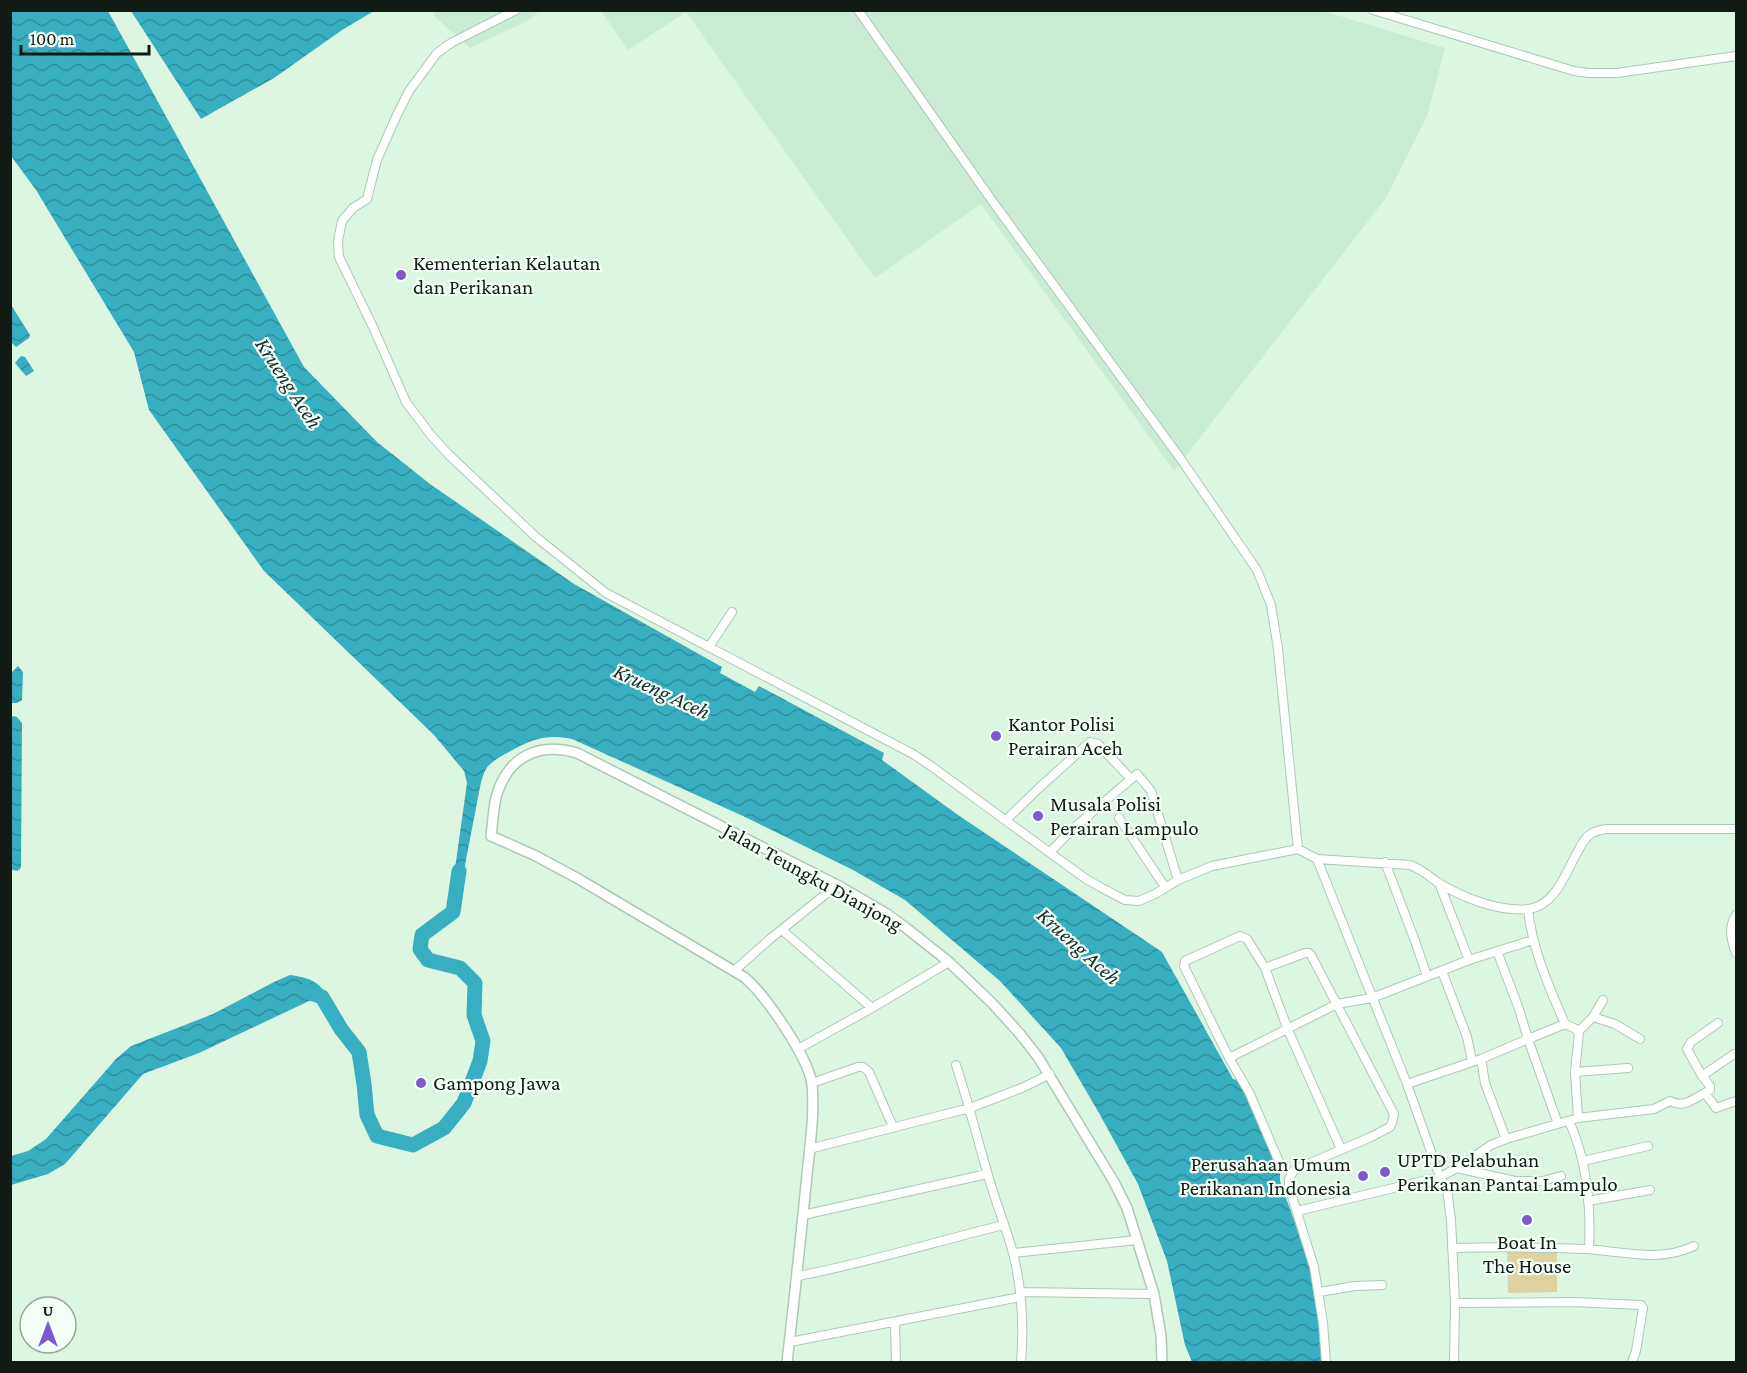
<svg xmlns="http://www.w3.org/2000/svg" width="1747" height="1373" viewBox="0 0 1747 1373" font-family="'Crimson Pro',serif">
<defs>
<pattern id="water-waves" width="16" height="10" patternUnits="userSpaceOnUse" patternTransform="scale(1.5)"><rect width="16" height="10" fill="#38afc1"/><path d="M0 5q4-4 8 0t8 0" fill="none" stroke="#2e8e9c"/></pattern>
</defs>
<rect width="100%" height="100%" fill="#dcf6e2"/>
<path fill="#cbecd4" d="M438,10L540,11L527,21L470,48L433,15Z
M1320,10L1445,48L1427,116L1386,198L1174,471L981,204L875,278L686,12L628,50L601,11Z"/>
<path fill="#ded2a0" d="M1557,1248V1292L1508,1293L1507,1249Z"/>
<path fill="url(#water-waves)" d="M11,11H108L304,367L377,442L430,484L574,584L722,667L720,673L755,692L759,686L884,753L882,760L958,815L1162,952L1233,1079L1242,1081L1280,1170V1181L1315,1279L1323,1362H1192L1185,1345L1167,1261L1138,1184L1099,1113L1061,1048L1000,981L905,900L853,870L743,816L572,739C546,734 532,739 509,752C502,755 495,760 489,765C485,769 483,776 481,782L460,891L452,890L467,783L464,771L434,735L264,571L149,410L134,352L36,190L11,156Z
M131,11H374L342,30L274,78L201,119Z
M11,305L30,335L29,338L16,347L11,342Z
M21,356L25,357L34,371L26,376L15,363Z
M18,666L23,672L22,700L17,703H11V673Z
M14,716L17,717L22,723L21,866L20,869L17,871L10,869V718Z
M290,975C309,978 317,980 328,996L309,1001L199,1053L143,1074L65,1164L48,1174L11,1185V1156L28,1151L46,1139L116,1059L131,1046L213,1014L274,982Z"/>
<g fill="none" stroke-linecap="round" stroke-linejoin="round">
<path stroke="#38afc1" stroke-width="15" d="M305,991L322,997L341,1029L359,1052L364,1084L367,1115L377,1136L413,1145L444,1128L464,1103L480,1061L483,1041L474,1015L475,983L460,968L428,960L420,949L422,935L453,912L459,871"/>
<g stroke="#aec8b5" stroke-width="10">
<path id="minor" d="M516,10L451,43L437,53L409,91L396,117L377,160L367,199L353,208L342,221L338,241L339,257L373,327L406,402L430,434L448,454L536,537L606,593L913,754L931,766L1086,879L1102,888L1125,900L1139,901L1155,894L1178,880L1212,866L1298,849L1317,859
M858,10L993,202L1178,455L1257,570L1271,605L1278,649L1298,849
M1373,10L1574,71L1589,73H1617L1736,56
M709,647L732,612
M1119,818L1165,887
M1006,820L1039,788L1090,742L1098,744L1131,779
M1050,852L1076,826L1137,774L1151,791L1178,880
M1385,862L1415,941L1427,976
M1439,883L1469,960
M1528,909C1532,949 1549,987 1565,1024
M1736,915C1728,927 1731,940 1736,953
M782,930L872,1008
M1265,968L1305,953H1309L1311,955L1394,1114L1392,1123L1390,1127L1371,1137L1294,1170L1289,1179V1187L1314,1267L1323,1323L1326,1362
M734,971L770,939L837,885
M1442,971L1467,1037L1472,1061
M1593,1017L1615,1024L1640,1039
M1578,1032L1593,1017L1603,1000
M798,1049L872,1008L949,962
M1229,1058L1249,1092L1280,1164
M1481,1059L1485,1083L1506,1139
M956,1065C968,1101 977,1138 988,1175C995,1201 1006,1227 1013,1253C1022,1289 1024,1326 1021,1362
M1575,1072L1628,1068
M1702,1076L1734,1054
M812,1083L858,1067H863L869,1072L893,1127
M1407,1084L1481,1059L1528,1039L1519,1009L1497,951
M1705,1093L1710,1090V1086L1702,1076L1687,1049L1691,1042L1718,1023
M1569,1121C1587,1160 1591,1206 1589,1249
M1558,1124L1528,1039L1565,1024L1576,1029L1579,1033L1575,1072L1578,1118
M809,1149L970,1108L1024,1087L1050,1074
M1341,1149L1288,1030L1265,968L1247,939L1240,936L1185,961L1184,966L1229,1058L1337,1004L1372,998L1469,960L1533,940
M1583,1161L1648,1146
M1457,1168L1515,1181H1543L1561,1176
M1588,1201L1650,1190
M1297,1211L1440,1177L1457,1168L1491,1145L1506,1139L1578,1118L1654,1109L1670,1101C1683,1108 1692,1100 1705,1093L1716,1108L1736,1101
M803,1215L987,1174
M1452,1248C1496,1247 1541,1247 1585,1249C1622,1251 1659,1263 1694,1246
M1013,1253L1137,1240
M798,1276C867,1263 935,1242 1003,1225
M1020,1292L1154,1294
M1319,1292L1355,1286L1382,1285
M1455,1303L1573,1302L1641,1305L1643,1308L1636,1351L1632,1362
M895,1322L896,1362
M790,1342L1020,1297
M1454,1362L1455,1303L1451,1220L1447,1190L1440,1177L1407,1084L1317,859L1410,865C1421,869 1428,875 1437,882C1463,898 1499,912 1529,909C1556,905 1566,872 1578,851C1582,844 1585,837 1592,833C1596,831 1601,830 1606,829H1736"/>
</g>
<g stroke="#aec8b5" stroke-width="12">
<path id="tertiary" d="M787,1362C794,1303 800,1244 806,1185C809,1153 815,1116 812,1084C808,1057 765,994 744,977L577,878L534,855L491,836C493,822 493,807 497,794C509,756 539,742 577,753L837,885L887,914L905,927L949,962L992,1003L1020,1034L1038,1057L1114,1182L1127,1208L1154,1294L1161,1336L1162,1362"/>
</g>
<use href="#minor" stroke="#fff" stroke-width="8"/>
<use href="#tertiary" stroke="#fff" stroke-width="9"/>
</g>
<g fill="#7e57d1" stroke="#f4fff7" stroke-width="2">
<circle cx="401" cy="275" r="6"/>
<circle cx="996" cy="736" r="6"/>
<circle cx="1038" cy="816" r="6"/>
<circle cx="421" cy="1083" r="6"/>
<circle cx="1385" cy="1172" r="6"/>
<circle cx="1363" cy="1176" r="6"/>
<circle cx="1527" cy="1220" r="6"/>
</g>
<g text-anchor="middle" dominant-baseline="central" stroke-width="4.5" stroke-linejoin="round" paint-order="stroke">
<g font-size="21" fill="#111b14" stroke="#f4fff7" text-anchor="start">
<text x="413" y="263">Kementerian Kelautan<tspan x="413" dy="24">dan Perikanan</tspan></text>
<text x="1008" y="724">Kantor Polisi<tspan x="1008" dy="24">Perairan Aceh</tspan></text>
<text x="1050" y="804">Musala Polisi<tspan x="1050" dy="24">Perairan Lampulo</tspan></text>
<text x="433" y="1083">Gampong Jawa</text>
<text x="1397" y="1160">UPTD Pelabuhan<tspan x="1397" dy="24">Perikanan Pantai Lampulo</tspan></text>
<text x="1351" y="1164" text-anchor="end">Perusahaan Umum<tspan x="1351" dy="24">Perikanan Indonesia</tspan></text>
<text x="1527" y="1242" text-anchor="middle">Boat In<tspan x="1527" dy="24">The House</tspan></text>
</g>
<g font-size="21" fill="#111b14" stroke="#f4fff7">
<text transform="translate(813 877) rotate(29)">Jalan Teungku Dianjong</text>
</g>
<g font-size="22" font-style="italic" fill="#192d31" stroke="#f4fff7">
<text transform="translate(289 383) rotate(57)">Krueng Aceh</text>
<text transform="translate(662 691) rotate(25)">Krueng Aceh</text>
<text transform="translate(1079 946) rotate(42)">Krueng Aceh</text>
</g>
</g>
<rect width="1747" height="1373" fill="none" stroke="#111b14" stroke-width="24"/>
<g transform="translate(48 1325)"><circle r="28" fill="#f4fff7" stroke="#99a49c" stroke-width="1.5"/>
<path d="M0-4.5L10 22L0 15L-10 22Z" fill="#7e57d1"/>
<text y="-9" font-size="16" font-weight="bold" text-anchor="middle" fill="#111b14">U</text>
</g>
<path d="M21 45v9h128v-9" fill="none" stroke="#111b14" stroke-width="3"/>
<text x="30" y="45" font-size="18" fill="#111b14" stroke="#f4fff7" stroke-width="4.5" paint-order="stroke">100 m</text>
</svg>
